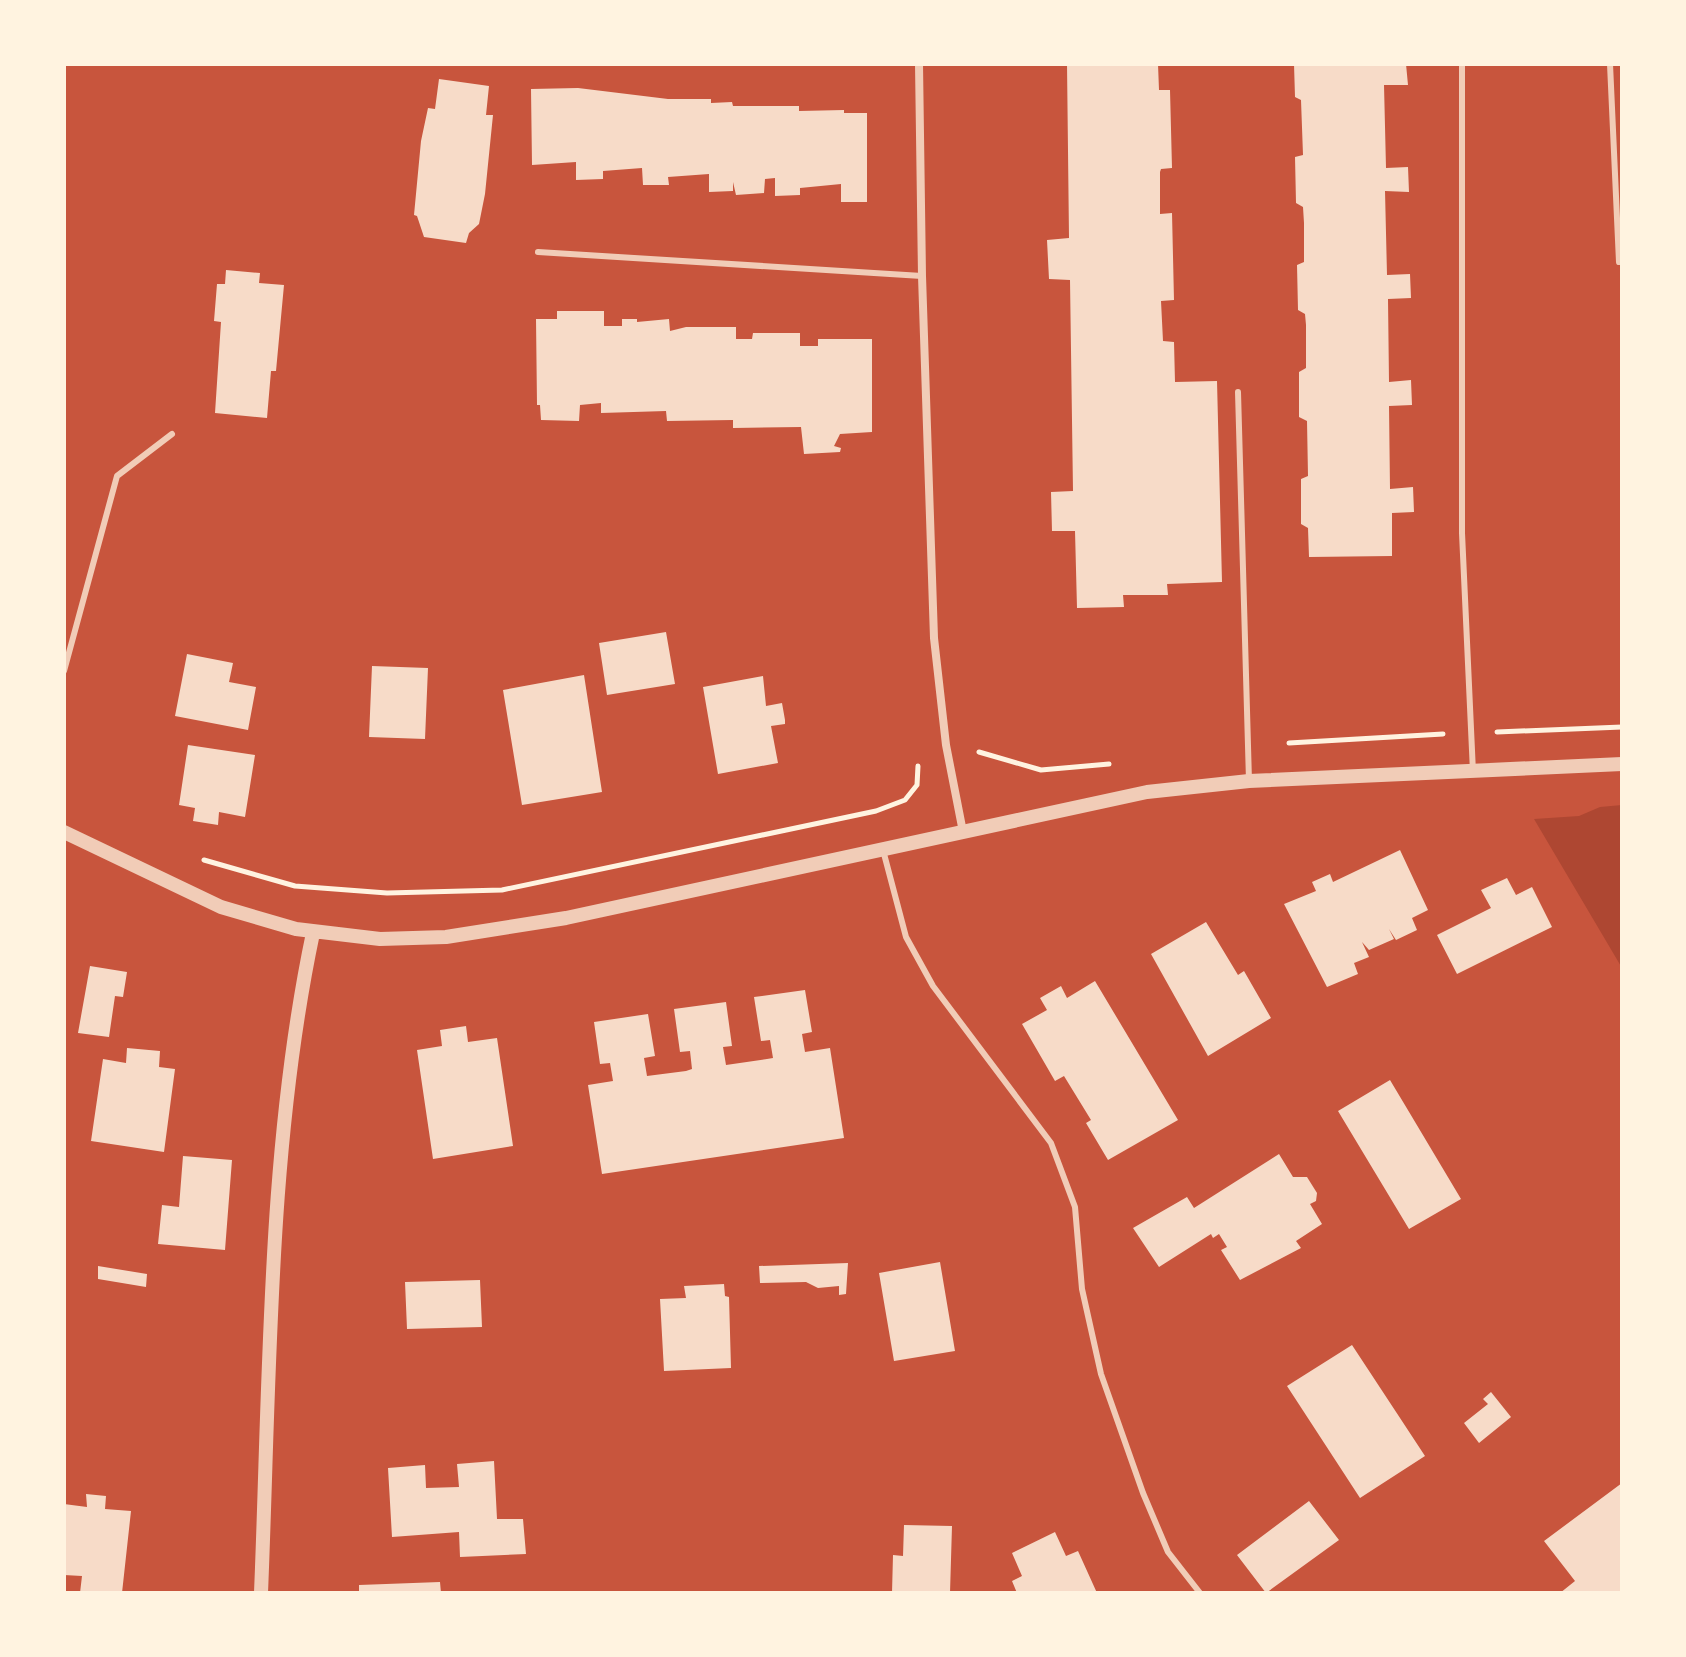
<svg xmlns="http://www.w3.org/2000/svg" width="1686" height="1657" viewBox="0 0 1686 1657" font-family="Commissioner,sans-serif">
<rect width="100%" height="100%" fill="#c8553d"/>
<path fill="#ae4732" d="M1622,805V968L1534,819L1579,816L1600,807Z"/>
<path fill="#f7dbc8" d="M1067,64H1158L1159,90H1170L1172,168L1161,169L1160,172V214L1172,213L1174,300L1161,301L1163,341L1174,342L1175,382L1217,381L1222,582L1167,584L1168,595H1123L1124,607L1077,608L1075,531H1052L1051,492L1073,491L1070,280L1049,279L1047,240L1069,238Z
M1294,64H1406L1408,85H1384L1386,168L1408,167L1409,192L1385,191L1387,275L1410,274L1411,298L1388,299L1389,382L1411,380L1412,405L1389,406L1390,489L1413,487L1414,512L1392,513V556L1309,557L1308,528L1301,524V479L1308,476L1307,421L1299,417V372L1306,368V325L1305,314L1298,310L1297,265L1304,262V223L1303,207L1296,203L1295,157L1303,155L1301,100L1295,97Z
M439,79L489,86L486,115H493L485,194L479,224L469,233L466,243L424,237L417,216L414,215L421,141L428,108L435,109Z
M578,88L668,99H711V103L732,102L733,106H799V111L844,110V113H867V202H841V184L800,188V195L775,196V178L765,179L764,193L736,195L733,182V191L709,192V174L668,177L669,185H643L642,168L603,171V179L576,180V162L532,165L531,89Z
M226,270L260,273L259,283L284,285L276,371H271L267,418L215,413L221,322L214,321L217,284H225Z
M557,311H604V326H622V319H637V322L669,319L670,331L686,327H736V339H752L753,333H800V346H818V339H872V432L840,434L834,446L841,448L840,452L804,454L801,427L733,428V420L667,421L666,411L601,413V403L580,405L579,421L541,420L540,405H537L536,319H557Z
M666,632L675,684L607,695L599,643Z
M187,654L233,663L229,682L256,687L248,730L175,716Z
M372,666L428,668L425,739L369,737Z
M584,675L602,792L522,805L503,690Z
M763,676L766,706L782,703L785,720V724L771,726L778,763L718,774L703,687Z
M188,745L255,755L245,817L219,812L218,825L193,821L195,808L179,805Z
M1400,850L1428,910L1412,918L1417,930L1396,940L1389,929L1394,939L1369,950L1362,942L1369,957L1354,963L1358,974L1327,987L1284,904L1316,891L1312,882L1330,874L1333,882Z
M1507,878L1516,895L1532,887L1552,927L1457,974L1437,935L1491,908L1481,890Z
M1206,922L1238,975L1244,971L1271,1018L1208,1056L1151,954Z
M90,966L127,972L123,997L115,996L109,1037L78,1033Z
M1095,981L1178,1120L1108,1160L1086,1123L1091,1120L1064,1076L1055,1081L1022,1024L1047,1010L1040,998L1061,986L1067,998Z
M805,990L812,1032L802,1034L805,1052L830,1048L844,1138L602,1174L588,1085L613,1081L610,1063L600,1064L594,1022L648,1014L655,1056L644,1058L647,1076L686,1071L692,1069L690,1051L680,1052L674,1009L726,1002L732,1046L723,1047L726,1065L767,1059L773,1058L770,1040L761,1041L754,997Z
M466,1026L468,1042L497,1038L513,1146L433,1159L417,1050L442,1046L440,1030Z
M127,1048L160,1051L159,1067L175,1069L164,1152L91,1141L103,1059L126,1063Z
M1390,1080L1461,1199L1409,1229L1338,1111Z
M1279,1154L1293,1177H1307L1317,1193L1316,1201L1310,1204L1322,1224L1296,1241L1301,1248L1240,1280L1221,1250L1227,1247L1219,1234L1213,1238L1211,1234L1159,1267L1133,1228L1187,1197L1194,1208Z
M183,1156L232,1160L225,1250L158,1244L162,1205L179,1207Z
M940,1262L955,1351L894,1361L879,1273Z
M848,1263L846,1294L839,1295V1286L818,1288L806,1282L760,1283L759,1266Z
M98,1266L147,1274L146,1287L98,1279Z
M480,1280L482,1327L407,1329L405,1282Z
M724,1284L725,1296L729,1297L731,1368L664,1371L660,1299L686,1298L684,1286Z
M1352,1345L1425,1456L1360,1498L1287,1386Z
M1491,1392L1511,1417L1479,1443L1464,1423L1488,1404L1483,1399Z
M494,1461L497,1519H523L526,1554L460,1557L459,1532L392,1537L388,1468L425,1465L426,1488L459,1487L457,1464Z
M1622,1483V1593H1560L1575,1581L1544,1541Z
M86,1494L106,1496L105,1509L131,1511L122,1593H80L82,1576L64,1575V1504L87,1507Z
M1309,1501L1339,1540L1266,1593L1237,1555Z
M904,1525L952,1526L950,1593H892L893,1555L903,1556Z
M1055,1532L1066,1556L1078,1551L1097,1593H1017L1012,1581L1022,1576L1012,1553Z
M440,1582L441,1593H359V1585Z"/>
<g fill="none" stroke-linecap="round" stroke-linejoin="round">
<path stroke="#fff3e0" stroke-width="5" d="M1497,732L1622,727
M1289,743L1443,734
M979,752L1041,770L1109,764
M204,860L295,886L387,893L502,890L876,811L905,800L917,785L918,766"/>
<path stroke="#f1ccb7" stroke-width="6" d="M1462,64V533L1473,772
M1610,64L1619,262H1622
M538,252L922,276
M1238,392L1249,781
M64,671L117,476L172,434
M883,850L906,937L933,986L1051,1143L1075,1207L1082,1289L1101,1374L1143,1493L1168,1552L1200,1593"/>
<path stroke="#f1ccb7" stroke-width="8" d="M919,64L922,276L934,638L946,745L963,832"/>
<path stroke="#f1ccb7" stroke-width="14" d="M64,832L221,907L296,929L380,939L446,937L566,918L1147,792L1249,781L1622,764
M261,1593C270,1376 268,1146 313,933"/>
</g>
<rect width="1686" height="1657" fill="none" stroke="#fff3e0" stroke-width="132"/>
</svg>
